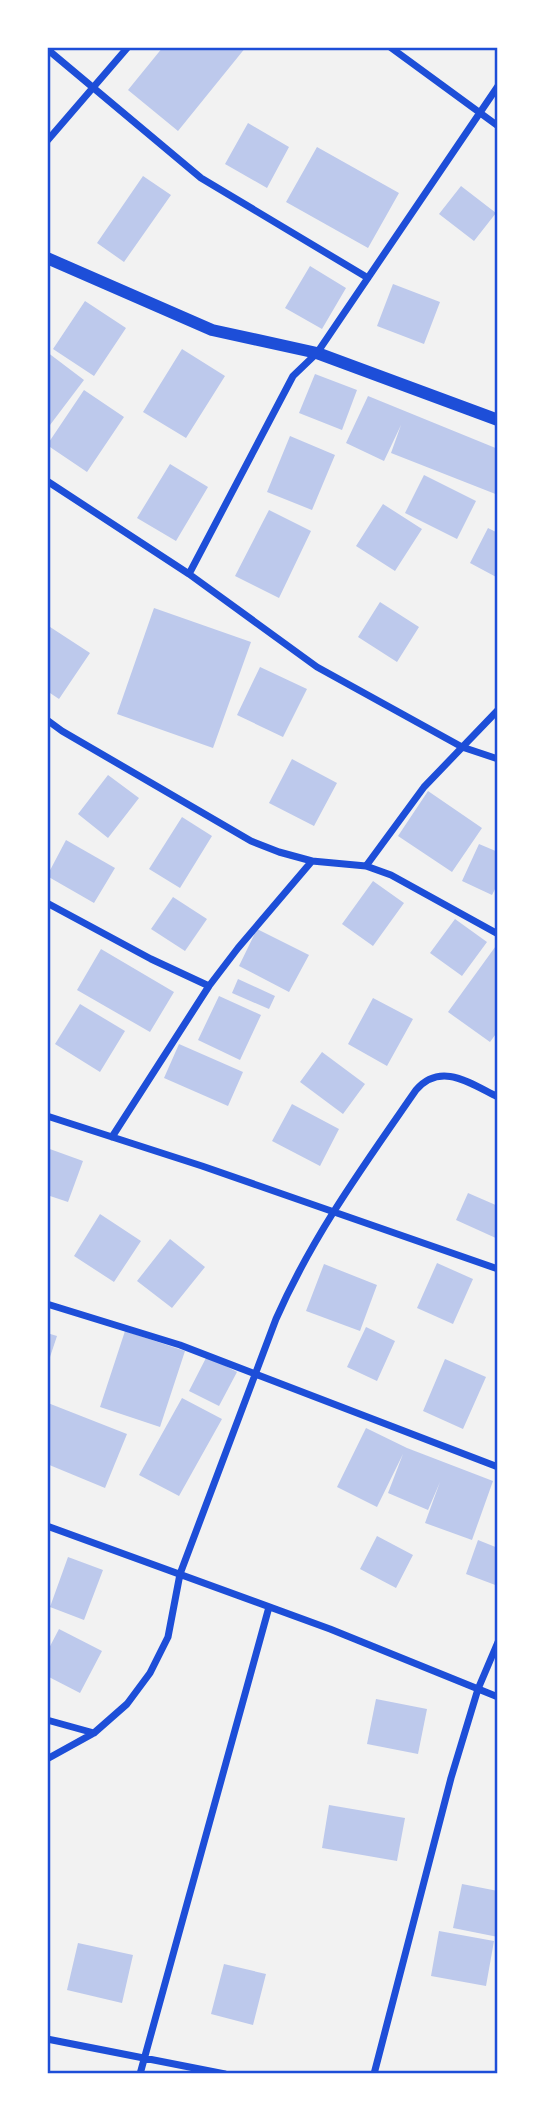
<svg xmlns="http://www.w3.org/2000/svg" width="545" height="2121" viewBox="0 0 545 2121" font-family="'Roboto Condensed',sans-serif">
<rect width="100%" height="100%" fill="#f2f2f2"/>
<path fill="#bdc9ec" d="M163,47H246L178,131L128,90Z
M248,123L289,147L267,188L225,164Z
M317,147L399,193L368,248L286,202Z
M143,176L171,195L124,262L97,243Z
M461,186L496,213L474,241L439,214Z
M310,266L346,288L322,329L285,308Z
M393,284L440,302L424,344L377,326Z
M85,301L126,328L94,376L53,349Z
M182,349L225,376L186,438L143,412Z
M47,352L84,380L47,429Z
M315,374L357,390L342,430L299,413Z
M84,390L124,417L87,472L47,445Z
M368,396L498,449V495L391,453L401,425L384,461L346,443Z
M290,436L335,455L312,510L267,492Z
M170,464L208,487L176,541L137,518Z
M424,475L476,501L457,539L405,513Z
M383,504L422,529L395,571L356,546Z
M269,510L311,531L279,598L235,576Z
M488,528L498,533V578L470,563Z
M380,602L419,627L397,662L358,637Z
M154,608L251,642L213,748L117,714Z
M47,625L90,653L59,699L47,691Z
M260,667L307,689L283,737L237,715Z
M292,759L337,783L314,826L269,803Z
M108,775L139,798L108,838L78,814Z
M428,791L482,828L452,872L398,836Z
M182,817L212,836L180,888L149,869Z
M66,840L115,868L94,903L47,876Z
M479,844L498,852V883L492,895L462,881Z
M373,881L404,903L373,946L342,924Z
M173,897L207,919L185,951L151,929Z
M455,919L487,942L462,976L430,953Z
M257,929L309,955L289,992L239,966Z
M498,943V1031L490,1042L448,1012Z
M101,949L174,992L150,1032L77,990Z
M238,979L275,996L269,1009L232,993Z
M219,996L261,1015L240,1060L198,1040Z
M373,998L413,1019L387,1066L348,1044Z
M80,1004L125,1031L100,1072L55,1044Z
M179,1044L243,1072L228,1106L164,1078Z
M322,1052L365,1084L343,1114L300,1082Z
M292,1104L339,1129L320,1166L272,1141Z
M47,1148L83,1161L68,1202L47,1195Z
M468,1193L498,1206V1239L456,1220Z
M100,1214L141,1241L114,1282L74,1256Z
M170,1239L205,1267L172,1308L137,1281Z
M437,1263L473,1279L453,1324L417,1308Z
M324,1264L377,1285L360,1331L306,1311Z
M366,1327L395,1341L377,1381L347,1367Z
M125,1331L185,1351L160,1427L100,1407Z
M47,1333L57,1336L48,1363H47Z
M207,1356L237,1372L219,1406L189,1391Z
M445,1359L486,1377L463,1429L423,1411Z
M182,1398L222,1419L179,1496L139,1475Z
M48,1403L127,1434L105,1488L47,1464Z
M366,1428L407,1448L493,1481L472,1540L425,1523L440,1482L428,1510L388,1493L403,1454L377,1507L337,1487Z
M377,1536L413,1555L396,1588L360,1569Z
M478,1540L498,1548V1586L466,1574Z
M68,1557L103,1570L84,1620L50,1607Z
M59,1629L102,1651L80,1693L47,1676V1652Z
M376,1699L427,1709L418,1754L367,1744Z
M329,1805L405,1818L397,1861L322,1848Z
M462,1884L498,1891V1937L453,1928Z
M439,1931L494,1941L486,1986L431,1976Z
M78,1943L133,1955L122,2003L67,1990Z
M224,1964L266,1974L253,2025L211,2014Z"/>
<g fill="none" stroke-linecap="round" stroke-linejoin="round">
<path stroke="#1d4ed8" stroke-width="7" d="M390,47L498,126
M47,49L201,178L368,278
M47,141L128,47
M47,481L189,574L317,667L462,747L498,759
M189,574L293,376L317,353L498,86
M47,720L62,731L251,841L279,852L312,861L366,866L391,875L498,934
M366,866L424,787L498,710
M47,903L151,959L209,986
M47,1116L202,1166L498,1269
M112,1137L209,986L238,948L312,861
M47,1304L180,1345L498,1467
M47,1526L330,1629L498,1697
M47,1720L94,1733
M47,1759L94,1733L127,1704L150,1673L168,1637L180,1574L276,1319C313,1235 364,1165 416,1090C441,1061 471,1084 498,1097
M47,2039L225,2074
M140,2074L269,1607
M374,2074L451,1778L478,1689L498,1642"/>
<path stroke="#1d4ed8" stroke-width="12" d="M47,258L212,330L317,353L498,420"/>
</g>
<rect width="545" height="2121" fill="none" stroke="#ffffff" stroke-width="98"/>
<rect x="49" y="49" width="447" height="2023" fill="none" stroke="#1d4ed8" stroke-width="2.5"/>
</svg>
